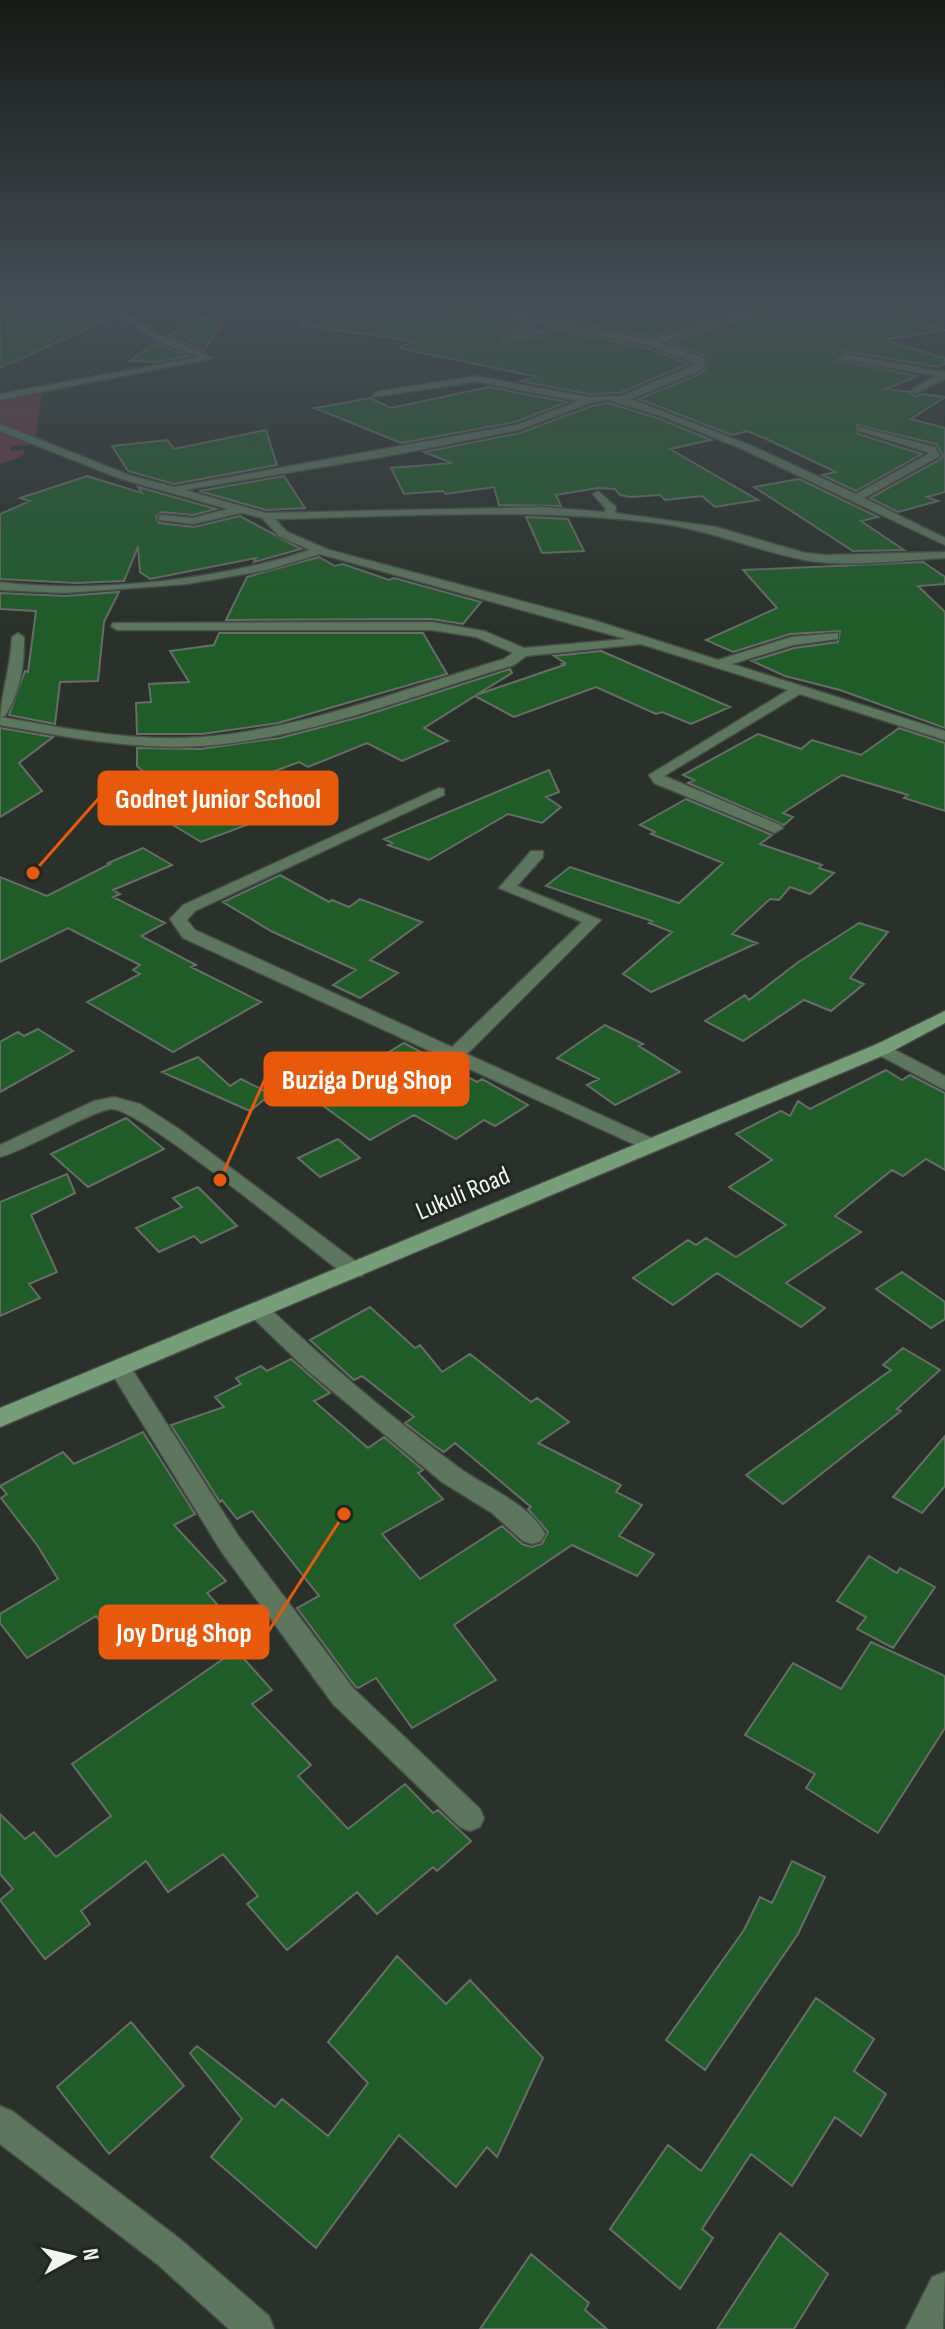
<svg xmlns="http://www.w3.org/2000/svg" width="945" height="2329" viewBox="0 0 945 2329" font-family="'Sofia Sans Condensed',sans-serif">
<rect width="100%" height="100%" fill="#2a312a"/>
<path fill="#6d3543" d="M42,392L35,441L28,445L12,446L10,451L26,450L21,457L0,464V396Z"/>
<path fill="#1f5c28" stroke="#666e66" stroke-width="2" d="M59,303H95L114,317L0,368V317Z
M341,303H423L425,306L535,327L502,335L500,339L505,343L545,336V328L648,348L688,364L620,393L589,394L519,381L537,377L400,348L414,341L300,325Z
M459,303H694L720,314L651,337Z
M809,303H841L842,313L881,308L945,330L883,340L945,358V364L937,367L845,351L838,360L917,376L886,389L911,392L914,397L922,394L945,397L911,419L945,428V492L927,497L938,501L898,512L870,498L941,459L943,455L936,444L857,425L858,434L922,454L856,491L822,475L836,472L764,438L747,431L732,435L639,399L700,374L708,366L703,354L669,343L734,321L807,306Z
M198,317L222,322L204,351L168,336Z
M156,343L159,345L189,356L157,362L129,361Z
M489,387L567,402L515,422L401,443L315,408L370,398L391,408Z
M608,403L660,419L711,440L670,449L758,500L715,507L702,496L665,500L660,495L631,497L620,495L615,489L598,488L556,495L561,506L499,505L494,487L446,494L443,491L404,494L391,468L452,463L424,452L520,433L592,406Z
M266,430L277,465L174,484L128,471L112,446L167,440L174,449Z
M87,476L142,493L138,487L216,509L193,515L162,512L156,516L159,523L194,527L240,516L301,549L254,562L256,558L150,579L140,572L138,547L124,581L76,583L0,579V514L30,501L20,498Z
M284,476L305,508L266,510L199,491Z
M799,479L878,517L861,521L904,550L853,551L754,487Z
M526,517L568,519L584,551L542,553Z
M319,557L335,566L343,564L389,580L394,578L481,602L463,624L432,619L226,620L247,577Z
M923,562L945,577V584L918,586L945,612V728L840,690L785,676L752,661L794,648L838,642L840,631L790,634L733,652L706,640L777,608L743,570Z
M119,592L104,622L98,681L60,682L55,724L9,715L25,671L28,672L36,611L0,609V593L65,596Z
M219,633H423L447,674L278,723L202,734H137L136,703L151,702L149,684L189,682L170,651L214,645Z
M601,651L730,707L691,724L662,712L656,714L596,687L514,717L475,696L424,728L448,741L402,761L367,743L308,767L299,762L235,786L279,813L201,842L153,813L170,806L166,804L175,800L137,766V748L200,749L280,738L360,717L510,669L512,673L476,695L564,665L562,664L565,663L554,656Z
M0,728L53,737L19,763L42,791L0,817Z
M899,728L945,743V811L904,798L908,795L842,775L783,813L793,817L784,825L688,783L694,780L683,775L758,734L801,749L812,740L861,755Z
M549,770L559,792L546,797L561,807L542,823L508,814L429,860L388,845L392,843L384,839Z
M686,799L772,835L760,844L822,865L819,868L834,873L810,894L790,887L779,900L770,899L732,934L757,943L651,992L623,974L672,932L649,923L652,921L546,886L570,867L679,903L723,863L651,834L655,832L640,825Z
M143,848L172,865L113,890L120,894L113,897L165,923L141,936L196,965L191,967L261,1002L173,1052L87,1002L140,974L133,970L140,965L68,928L0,962V877L47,896L110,864L108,863Z
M280,875L329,902L332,900L349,907L360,899L422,922L370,960L398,973L360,998L333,985L356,970L271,931L223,902Z
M859,923L888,932L850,978L864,984L831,1011L804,1000L743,1041L705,1021L745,995L749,1000L797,963Z
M605,1025L643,1044L639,1046L680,1072L615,1105L587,1085L599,1079L557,1058Z
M38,1029L73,1051L0,1092V1042L18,1032L24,1036Z
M404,1043L477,1082L482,1079L528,1105L495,1126L484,1120L456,1139L414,1115L370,1140L322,1105L364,1084L349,1076Z
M198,1057L230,1086L241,1079L271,1094L250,1111L162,1072Z
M886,1070L902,1080L910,1075L945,1093V1170L926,1159L903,1176L892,1170L835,1216L861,1232L786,1283L825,1308L801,1327L717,1273L673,1305L633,1278L688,1240L696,1245L706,1238L736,1257L786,1225L729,1187L772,1160L736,1134L781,1111L790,1116L798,1101L810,1109Z
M126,1118L164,1149L88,1187L51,1154Z
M338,1139L360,1158L320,1177L298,1158Z
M67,1174L75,1193L31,1215L57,1272L29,1284L40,1298L0,1316V1202Z
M198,1187L237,1226L201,1243L194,1236L159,1252L136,1228L182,1207L173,1198Z
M902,1272L945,1302V1319L931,1328L876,1289Z
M370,1307L415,1348L420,1345L442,1372L470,1354L531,1402L537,1398L569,1422L538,1443L621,1485L616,1492L642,1505L619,1536L654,1554L637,1576L572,1545L454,1625L496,1680L412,1728L376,1678L358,1688L355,1686L297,1608L319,1596L252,1511L237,1519L222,1500L220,1502L171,1425L224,1407L215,1397L241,1384L236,1378L261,1366L267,1371L291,1359L330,1393L314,1401L368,1448L384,1437L423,1470L418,1473L443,1499L382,1534L420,1579L502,1526L522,1544L531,1547L542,1544L548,1532L528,1509L531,1507L455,1443L444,1452L435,1446L405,1423L414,1417L362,1376L354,1380L310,1340Z
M903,1348L940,1370L897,1409L901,1411L783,1504L746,1475L891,1370L883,1365Z
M143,1432L195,1514L174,1525L226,1581L207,1593L217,1604L185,1624L176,1613L121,1648L96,1616L27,1658L0,1623V1614L58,1579L37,1545L1,1498L7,1494L0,1486L63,1452L74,1464Z
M945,1436V1486L922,1513L893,1497Z
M869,1556L897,1573L900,1568L935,1587L893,1648L857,1629L866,1617L837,1601Z
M871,1642L945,1676V1728L878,1833L806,1788L815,1774L745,1735L793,1663L841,1689Z
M236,1650L272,1690L252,1704L311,1765L298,1776L348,1829L405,1784L433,1813L438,1810L471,1841L437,1871L433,1867L377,1914L357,1892L287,1950L247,1904L258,1896L223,1854L168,1892L146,1861L81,1911L90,1924L45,1959L0,1900L13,1889L0,1874V1814L25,1839L34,1832L56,1857L111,1816L72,1764Z
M792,1861L825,1877L798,1934L705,2070L666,2040L744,1930L760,1897L772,1903Z
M397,1956L446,2004L470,1980L543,2058L497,2157L487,2147L456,2187L399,2135L316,2248L211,2157L242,2119L190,2053L197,2046L275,2107L282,2099L328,2136L368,2083L328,2042Z
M816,1998L874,2039L854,2071L886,2094L861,2136L835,2117L792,2186L751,2154L702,2229L713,2238L680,2289L610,2229L668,2145L701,2171Z
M131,2022L184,2086L109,2154L57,2087Z
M780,2233L828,2274L794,2329H717Z
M531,2254L589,2303L585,2310L607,2329H480Z"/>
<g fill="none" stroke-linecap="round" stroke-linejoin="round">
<g stroke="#464d46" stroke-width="3">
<path id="street" d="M98,303H107L166,338L214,358L0,400V394L200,357L160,342Z
M426,303H443L651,340L730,314L697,303H709L741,312L806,303L733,318L660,343L702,357L706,364L699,371L631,399L750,445L856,494L930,453L859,431V427L935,447L940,456L864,498L945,538V545L742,449L661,416L608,400L591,403L519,430L399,454L185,490L266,513L542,507L604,512L606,509L593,494L598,491L616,507L615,513L716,527L805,553L826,555L945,552V558C900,560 850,568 805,560C757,551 713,531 664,524C535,507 405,516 275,519L287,532L329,550L593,620L718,660L791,637L838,633V639L793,645L732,664L945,731V740L800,694L664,776L780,825L783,828L775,833L654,783L649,775L788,690L641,644L526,656L514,665C412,695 307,739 200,746C133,750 66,737 0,725C0,695 11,668 12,637L18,633L24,637C24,666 21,691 5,716L1,717C67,729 134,742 202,737C305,729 406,688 504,659L513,653L476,637L432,630H117L111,626L113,623L432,622L484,631L524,648L626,639L320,554L267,570L187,584L65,593L0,590V582C95,594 219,580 310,550L279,536L262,518L241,513L193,524L159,520V516L163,515L193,518L228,509L121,479L0,431V424L129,475L174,487L516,425L578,401L476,382L372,397L375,392L476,376L589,397L621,396L696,364L649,345Z
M932,303L945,304V309L933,305Z
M541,328L544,333L507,341L503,338Z
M844,354L945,372V379L915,394L912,389L935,376L841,359Z
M439,788L444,789V795L195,911L187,920L195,930L452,1047L582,922L499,888L531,851H543V857L517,886L601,920L467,1054L656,1140L659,1144L656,1148H642L183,938L170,919L183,905Z
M882,1043L945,1076V1090L875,1053L873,1049L875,1045Z
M114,1097L140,1104L179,1129L362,1266L365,1271L362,1276H346C312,1250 141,1109 112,1109C95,1109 27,1150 0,1157V1145L94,1101Z
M259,1303L267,1306C327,1362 391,1418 458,1467C486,1488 528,1502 545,1534L541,1541L532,1544L523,1541L492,1513L442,1482L307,1370L251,1316L248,1311L251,1306Z
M120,1361L128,1363L239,1537L353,1688L480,1809L484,1818L480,1827L470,1831L460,1827L333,1704L221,1551L109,1369L112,1363Z
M0,2106L12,2111L180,2239L269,2316L274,2329H229L156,2263L0,2144Z
M945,2272L943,2329H906L932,2277Z"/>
</g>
<g stroke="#464d46" stroke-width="3">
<path id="secondary" d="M945,1011V1023L889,1053L0,1427V1408L875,1045Z"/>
</g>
<use href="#street" fill="#5d765e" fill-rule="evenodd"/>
<use href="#secondary" fill="#769e78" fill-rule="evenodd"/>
</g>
<linearGradient id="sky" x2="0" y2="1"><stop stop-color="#171b17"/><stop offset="0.48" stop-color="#444e55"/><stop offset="1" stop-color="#444e55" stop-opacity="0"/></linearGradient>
<rect width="945" height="629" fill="url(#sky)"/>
<g text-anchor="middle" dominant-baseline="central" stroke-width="6" stroke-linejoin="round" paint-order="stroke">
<g font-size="26" fill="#f2f6f2" stroke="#202720">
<text transform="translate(463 1194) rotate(-23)">Lukuli Road</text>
</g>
</g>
<path fill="none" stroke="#e8590c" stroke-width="3" d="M33 873L99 798M220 1180L265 1079M344 1514L268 1632"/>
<g fill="#e8590c" stroke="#202720" stroke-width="3">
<circle cx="33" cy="873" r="8"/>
<circle cx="220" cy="1180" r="8"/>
<circle cx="344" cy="1514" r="8"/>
</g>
<g fill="#e8590c" stroke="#e8590c" stroke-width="3">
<rect x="99" y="772" width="238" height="52" rx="8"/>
<rect x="265" y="1053" width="203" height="52" rx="8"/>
<rect x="100" y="1606" width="168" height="52" rx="8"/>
</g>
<g font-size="28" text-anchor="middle" font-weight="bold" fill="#fff">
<text x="218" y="808">Godnet Junior School</text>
<text x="367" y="1089">Buziga Drug Shop</text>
<text x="184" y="1642">Joy Drug Shop</text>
</g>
<g transform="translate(72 2257) rotate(82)" stroke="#202720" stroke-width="6" paint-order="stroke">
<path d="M0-6L14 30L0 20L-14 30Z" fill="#f2f6f2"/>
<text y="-12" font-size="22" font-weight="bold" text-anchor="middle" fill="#f2f6f2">N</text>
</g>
</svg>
